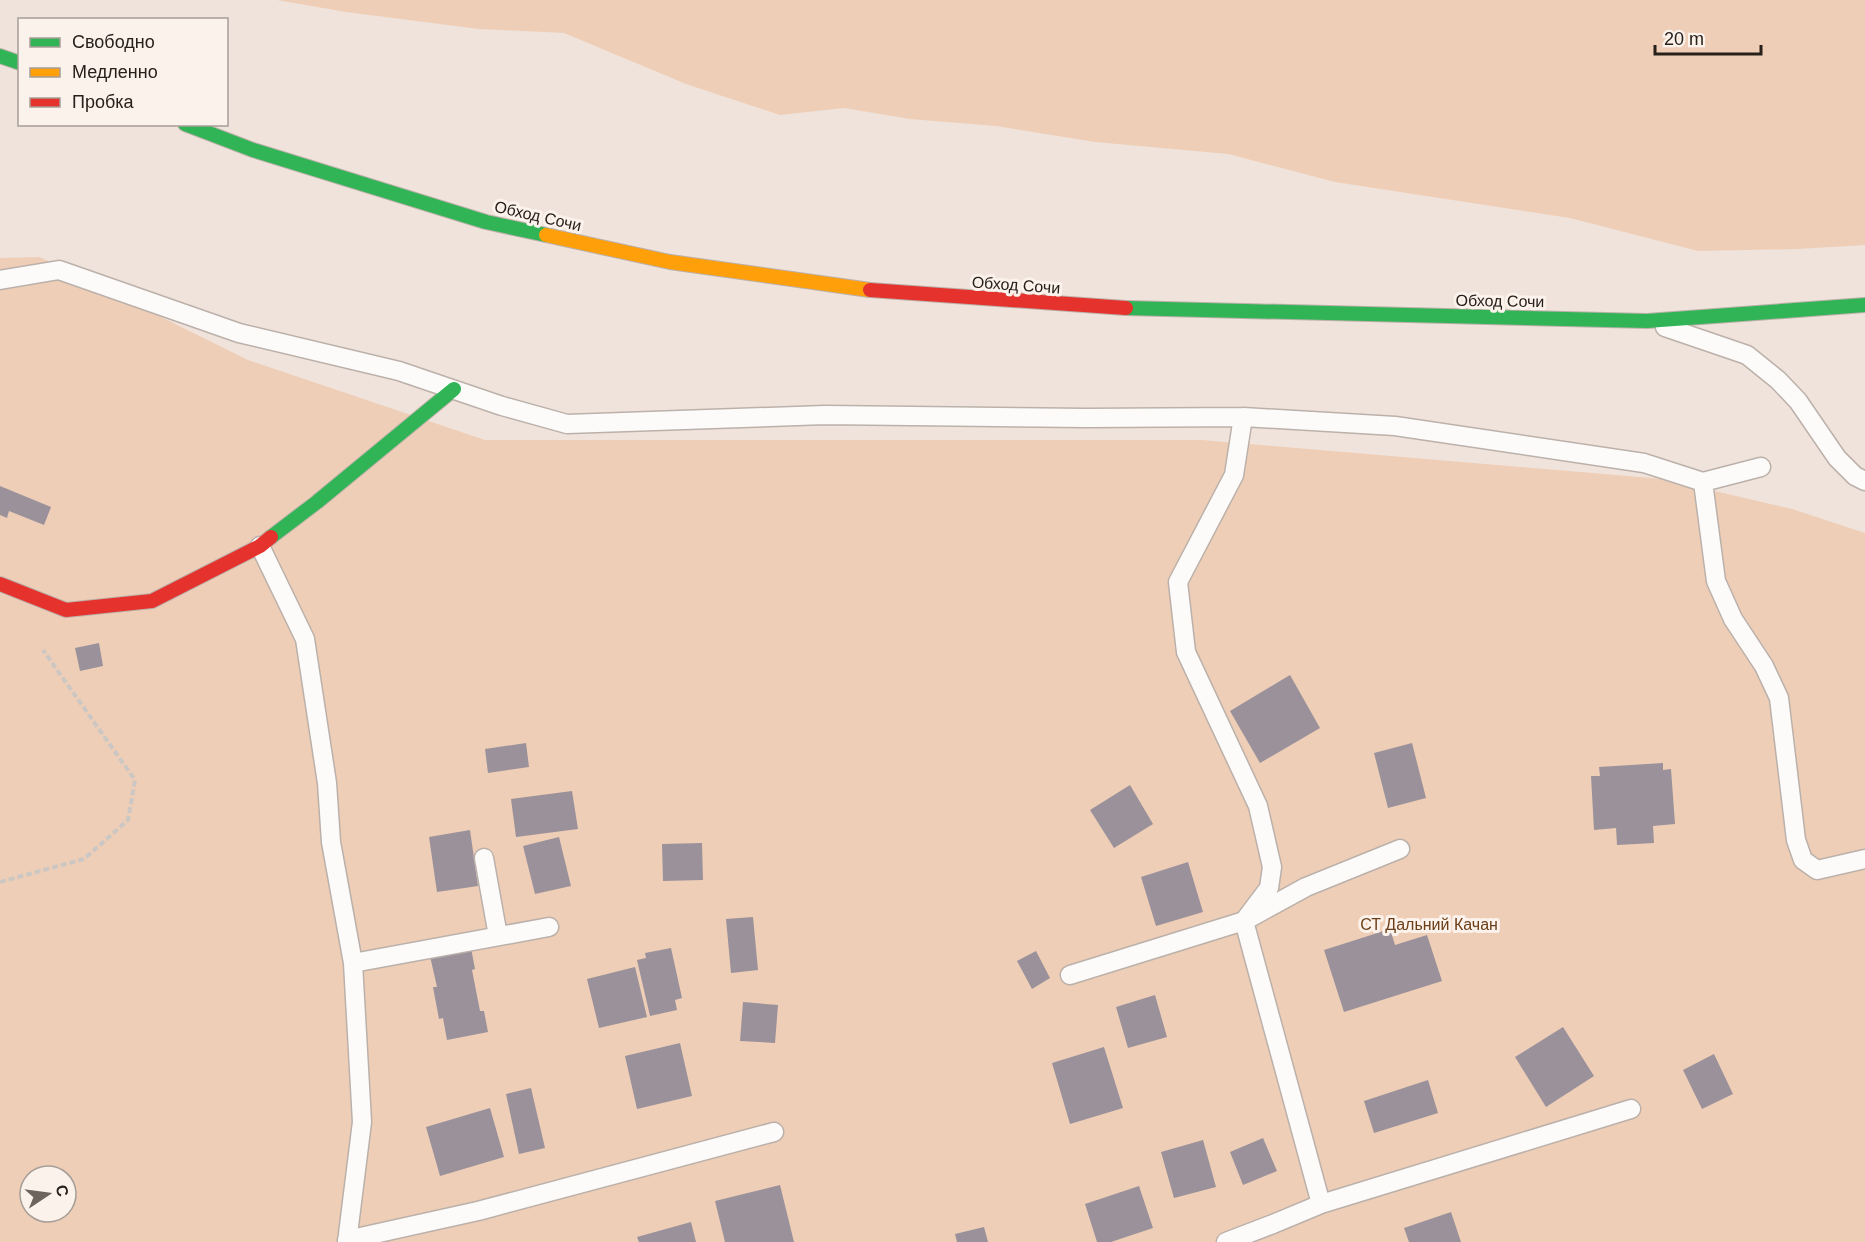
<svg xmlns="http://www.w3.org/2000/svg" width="1865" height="1242" viewBox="0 0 1865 1242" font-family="Helvetica,sans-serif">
<rect width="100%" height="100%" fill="#f0e3db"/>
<path fill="#eeceb7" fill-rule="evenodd" d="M277,0H1865V245L1798,249L1698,251L1570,218L1335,182L1228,154L1095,142L996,126L910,119L844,108L780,115L686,84L564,33L479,29L346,12Z
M40,257L248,360L485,440H1202L1663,479L1792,509L1865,533V1242H0V258ZM30,1176H66V1212H30Z"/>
<path fill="#9a919b" d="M0,486L51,507L44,525L9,511L7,518L0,515Z
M99,643L103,666L80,671L75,648Z
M1290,675L1320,728L1260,763L1230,711Z
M526,743L529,767L488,773L485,749Z
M1412,743L1426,798L1388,808L1374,753Z
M1663,763V770L1671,769L1675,824L1653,826L1654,843L1617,845L1616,828L1594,830L1591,776H1600L1599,767Z
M1130,785L1153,824L1114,848L1090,810Z
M572,791L578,829L516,837L511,799Z
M470,830L478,886L437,892L429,837Z
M559,837L571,886L535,894L523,846Z
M702,843L703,880L663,881L662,844Z
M1188,862L1203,912L1156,926L1141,877Z
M753,917L758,970L731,973L726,919Z
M1390,929L1395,945L1427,935L1442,981L1344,1012L1324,950Z
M471,948L475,969L472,970L480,1011H484L488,1032L447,1040L443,1018L439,1019L433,987H437L430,956Z
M671,948L682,998L675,1000L677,1010L650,1016L637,960L646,958L645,953Z
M1036,951L1050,978L1032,989L1017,961Z
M635,967L647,1017L599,1028L587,979Z
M1155,995L1167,1037L1128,1048L1116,1007Z
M743,1002L778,1005L775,1043L740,1041Z
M1563,1027L1594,1076L1546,1107L1515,1057Z
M680,1043L692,1096L637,1109L625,1056Z
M1104,1047L1123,1108L1070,1124L1052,1063Z
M1714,1054L1733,1094L1702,1109L1683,1070Z
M1428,1080L1438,1113L1374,1133L1364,1101Z
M531,1088L545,1148L519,1154L506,1094Z
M490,1108L504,1157L440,1176L426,1127Z
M1263,1138L1277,1171L1243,1185L1230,1152Z
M1203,1140L1216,1187L1174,1198L1161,1152Z
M780,1185L794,1242H725L715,1201Z
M1139,1186L1153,1228L1111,1242H1097L1085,1204Z
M1451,1212L1461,1242H1409L1404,1228Z
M691,1222L696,1242H639L637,1237Z
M984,1227L988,1242H957L955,1234Z"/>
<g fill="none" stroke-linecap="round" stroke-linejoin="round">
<g stroke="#bbb1aa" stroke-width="21">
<path id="lane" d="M0,280L59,270L239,333L399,371L502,406L567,424L825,415L1086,418L1243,417L1395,426L1644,463L1703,482L1761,467
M1665,327L1747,355L1778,380L1798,401L1837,458L1855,476L1865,481
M1703,482L1716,581L1733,619L1764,666L1779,698L1796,840L1803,860L1817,870L1865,859
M260,546L305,639L327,783L331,842L353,963L362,1122L347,1242
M484,858L498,936
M353,963L549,927
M1070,975L1244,921L1306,887L1400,849
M1321,1204L1631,1109
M347,1240L478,1211L774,1132
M1226,1242L1273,1224L1321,1204L1244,921L1269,888L1272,867L1258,806L1186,652L1178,582L1234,475L1243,417"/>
</g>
<g stroke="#bbb1aa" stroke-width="16">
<path id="fast" d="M0,56L20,63
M185,124L253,150L486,222L546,235
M1126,308L1647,321L1865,305
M271,537L317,502L454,389"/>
</g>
<g stroke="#bbb1aa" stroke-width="16">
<path id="slow" d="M546,235L670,262L870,290"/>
</g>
<g stroke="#bbb1aa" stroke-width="16">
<path id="jam" d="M870,290L1126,308
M0,584L66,610L152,601L260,546L271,537"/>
</g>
<path stroke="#ccc7c3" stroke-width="4" stroke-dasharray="6 3" stroke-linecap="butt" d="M0,882L84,859L128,820L135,780L43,650"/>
<use href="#lane" stroke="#fdfbfa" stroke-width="18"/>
<use href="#fast" stroke="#30b455" stroke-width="14"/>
<use href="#slow" stroke="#ff9f0a" stroke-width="14"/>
<use href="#jam" stroke="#e5322d" stroke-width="14"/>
</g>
<g text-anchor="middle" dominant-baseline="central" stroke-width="6" stroke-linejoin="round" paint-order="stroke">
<g font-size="16" fill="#28201a" stroke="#fcf2ec">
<text transform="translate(538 216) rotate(13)">Обход Сочи</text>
<text transform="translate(1016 285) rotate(4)">Обход Сочи</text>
<text transform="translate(1500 301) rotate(1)">Обход Сочи</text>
</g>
<g font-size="16" fill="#6c3e17" stroke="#fcf2ec">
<text x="1429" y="924">СТ Дальний Качан</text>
</g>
</g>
<rect x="18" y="18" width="210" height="108" fill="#fcf2ec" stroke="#a79e98" stroke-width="1.5"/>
<rect x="30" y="38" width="30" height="9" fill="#30b455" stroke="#a79e98" stroke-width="1.5"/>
<text x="72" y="48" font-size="18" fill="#28201a">Свободно</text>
<rect x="30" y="68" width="30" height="9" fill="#ff9f0a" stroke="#a79e98" stroke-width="1.5"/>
<text x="72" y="78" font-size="18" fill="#28201a">Медленно</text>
<rect x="30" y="98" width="30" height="9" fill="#e5322d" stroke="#a79e98" stroke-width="1.5"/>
<text x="72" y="108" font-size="18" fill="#28201a">Пробка</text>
<g transform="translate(48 1194) rotate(77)"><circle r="28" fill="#fcf2ec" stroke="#a79e98" stroke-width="1.5"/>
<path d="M0-4.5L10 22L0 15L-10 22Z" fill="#6e645e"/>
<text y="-9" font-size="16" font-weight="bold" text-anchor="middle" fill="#28201a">С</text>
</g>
<path d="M1655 45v9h106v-9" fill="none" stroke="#28201a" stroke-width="3"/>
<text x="1664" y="45" font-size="18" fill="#28201a" stroke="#fcf2ec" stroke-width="4.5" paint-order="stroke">20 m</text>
</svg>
